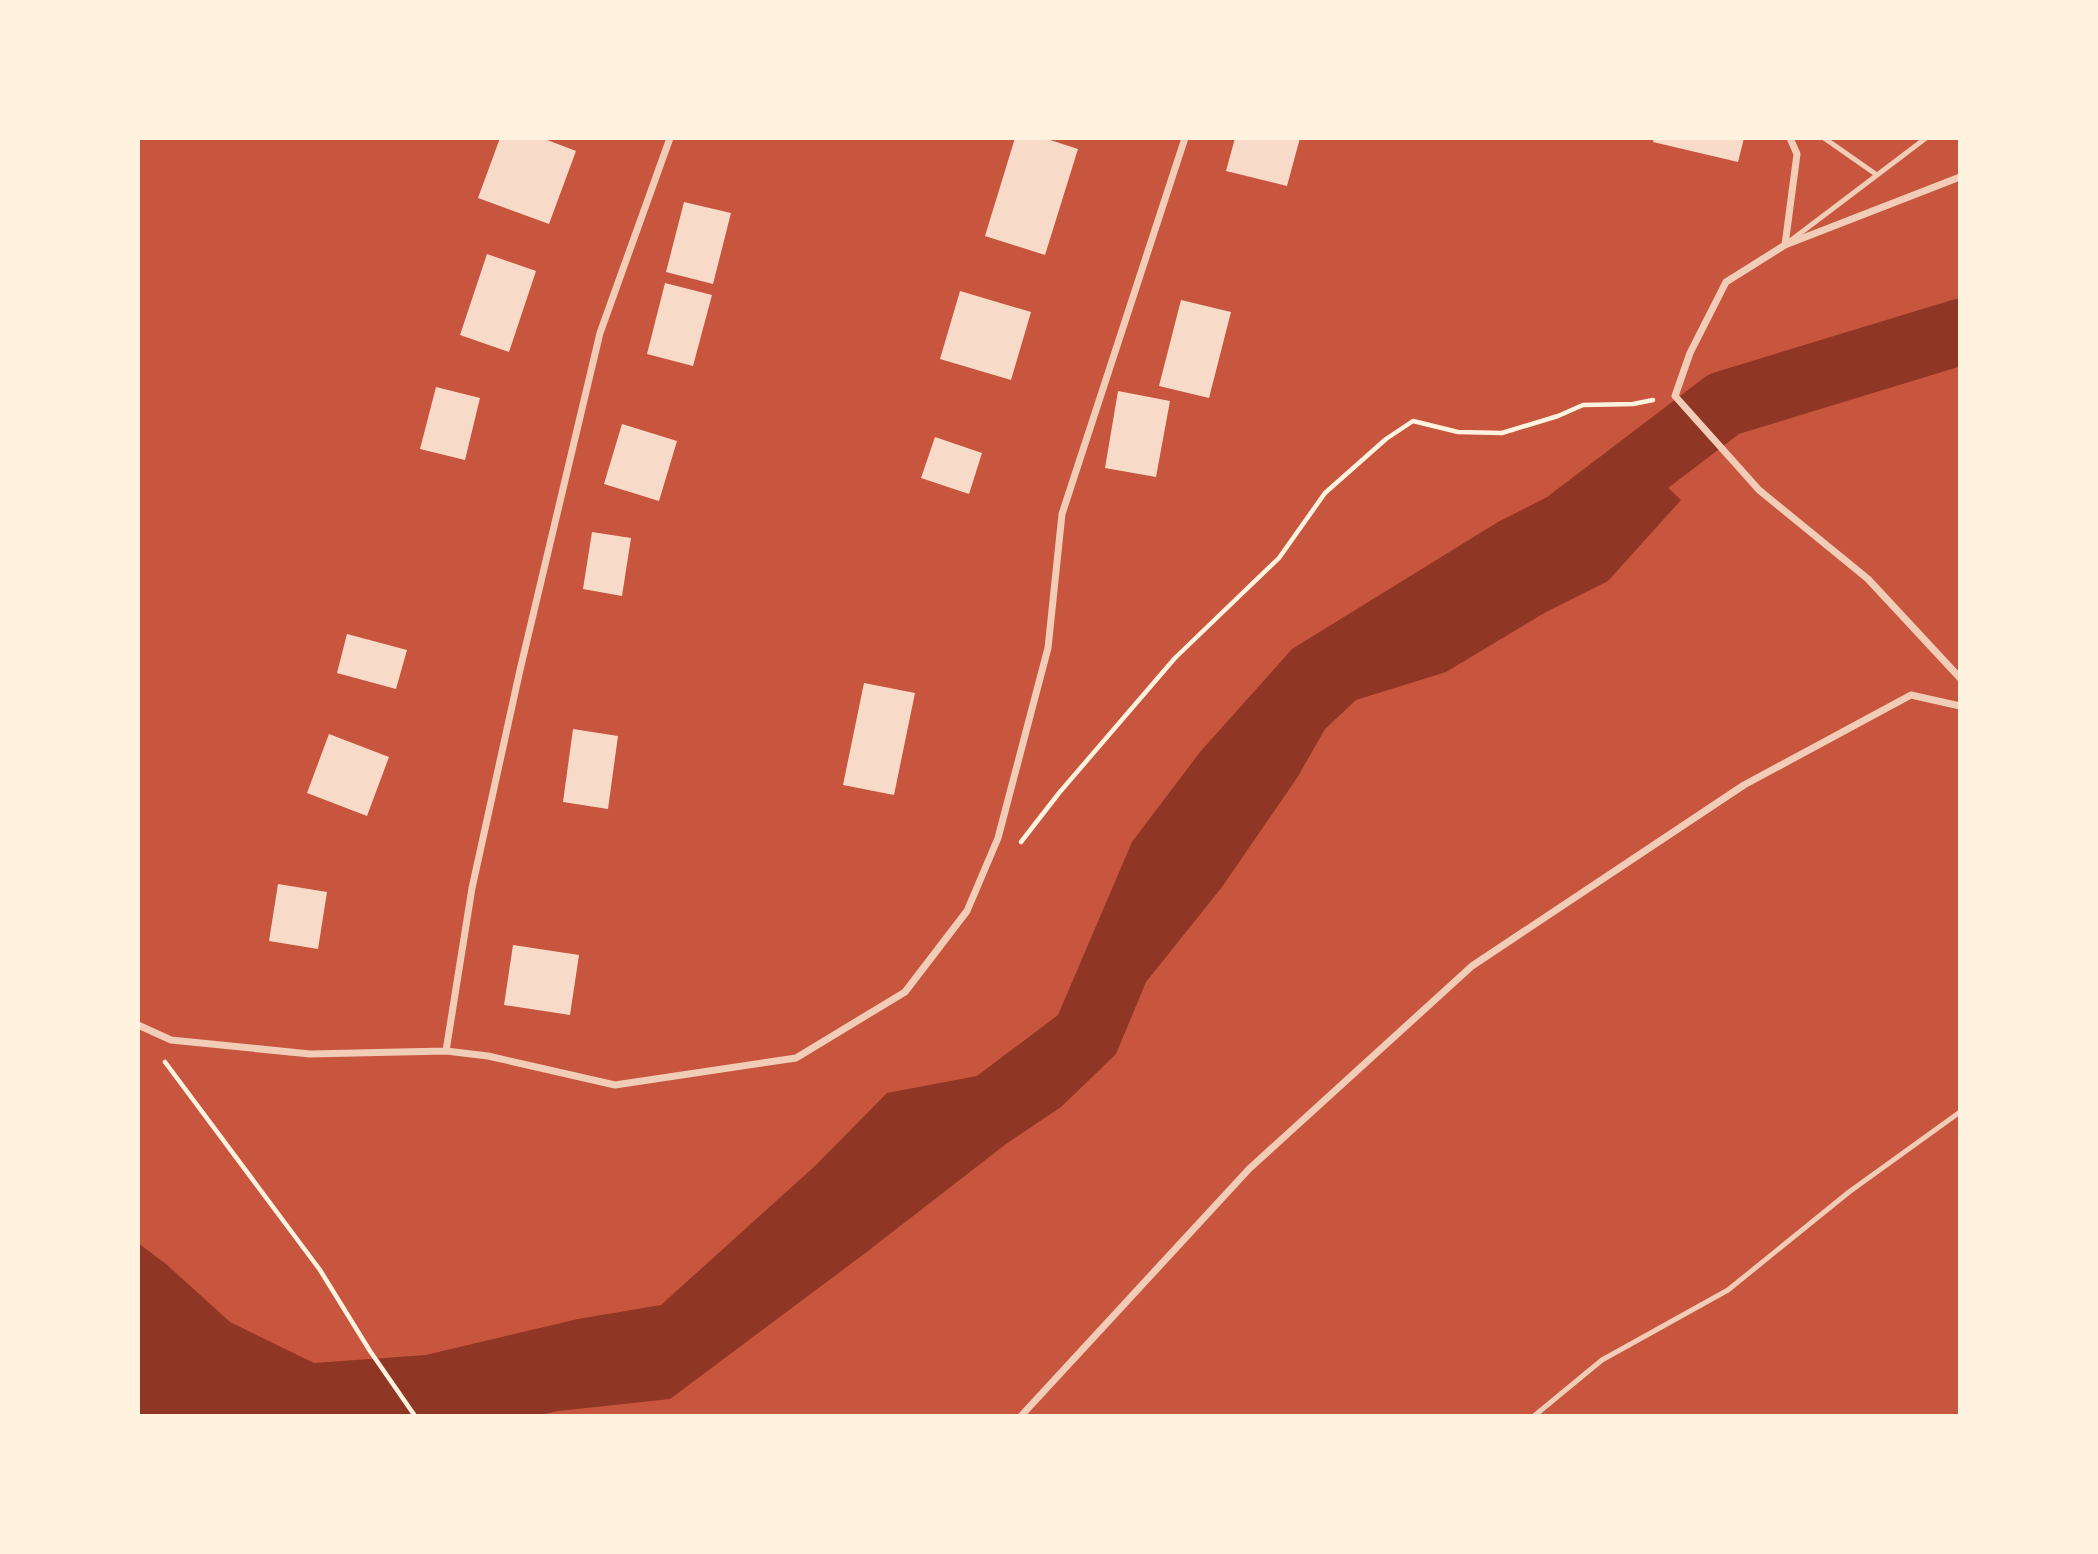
<svg xmlns="http://www.w3.org/2000/svg" width="2098" height="1554" viewBox="0 0 2098 1554" font-family="'Exo 2',sans-serif">
<rect width="100%" height="100%" fill="#c8553d"/>
<path fill="#8f3625" d="M1644,465L1681,500L1608,581L1546,612L1446,672L1356,700L1325,729L1297,778L1222,887L1146,982L1116,1054L1061,1107L1006,1144L864,1254L670,1399L558,1411L535,1416H142L138,1413V1243L166,1264L230,1322L314,1363L426,1355L578,1319L661,1305L815,1166L887,1093L977,1076L1058,1015L1132,842L1200,752L1292,649L1498,522L1583,479Z"/>
<g fill="none" stroke-linecap="round" stroke-linejoin="round">
<path stroke="#8f3625" stroke-width="66" d="M1570,521L1724,404L1960,332"/>
</g>
<path fill="#f7dbc8" d="M500,138H542L576,151L549,224L478,198Z
M1015,138H1044L1078,149L1045,255L985,236Z
M1235,138H1300L1287,186L1226,171Z
M1654,138H1744L1738,162L1653,142Z
M684,202L731,213L713,284L666,272Z
M487,254L536,271L509,352L460,335Z
M665,283L712,295L693,366L647,354Z
M960,291L1031,312L1011,380L940,359Z
M1181,300L1231,312L1209,398L1159,386Z
M436,387L480,398L465,460L420,449Z
M1118,391L1170,401L1156,477L1105,468Z
M622,424L677,441L659,501L604,484Z
M935,437L982,453L969,494L921,478Z
M592,532L631,538L622,596L583,589Z
M347,634L407,650L396,689L337,673Z
M864,683L915,693L894,795L843,785Z
M573,729L618,736L608,809L563,802Z
M329,734L389,757L367,816L307,793Z
M278,884L327,892L318,949L269,941Z
M513,945L579,955L570,1015L504,1005Z"/>
<g fill="none" stroke-linecap="round" stroke-linejoin="round">
<path stroke="#fff3e0" stroke-width="4.5" d="M1021,842L1059,793L1175,658L1279,558L1325,493L1386,439L1413,421L1458,432L1502,433L1558,416L1583,405L1633,404L1653,400
M165,1062L320,1270L370,1351L415,1416"/>
<path stroke="#f1ccb7" stroke-width="5" d="M1824,138L1877,175
M1790,241L1926,138
M1534,1416L1602,1360L1728,1290L1849,1192L1960,1112"/>
<path stroke="#f1ccb7" stroke-width="7" d="M670,138L600,333L520,670L472,888L446,1051L488,1056L615,1085L796,1058L905,992L967,911L998,838L1048,648L1062,514L1185,138
M1790,138L1797,154L1785,245L1726,282L1690,353L1675,396L1759,490L1868,579L1960,678
M1785,245L1960,177
M138,1025L171,1040L310,1054L446,1051
M1021,1416L1249,1169L1472,966L1744,785L1911,695L1960,706"/>
</g>
<rect width="2098" height="1554" fill="none" stroke="#fff3e0" stroke-width="280"/>
</svg>
